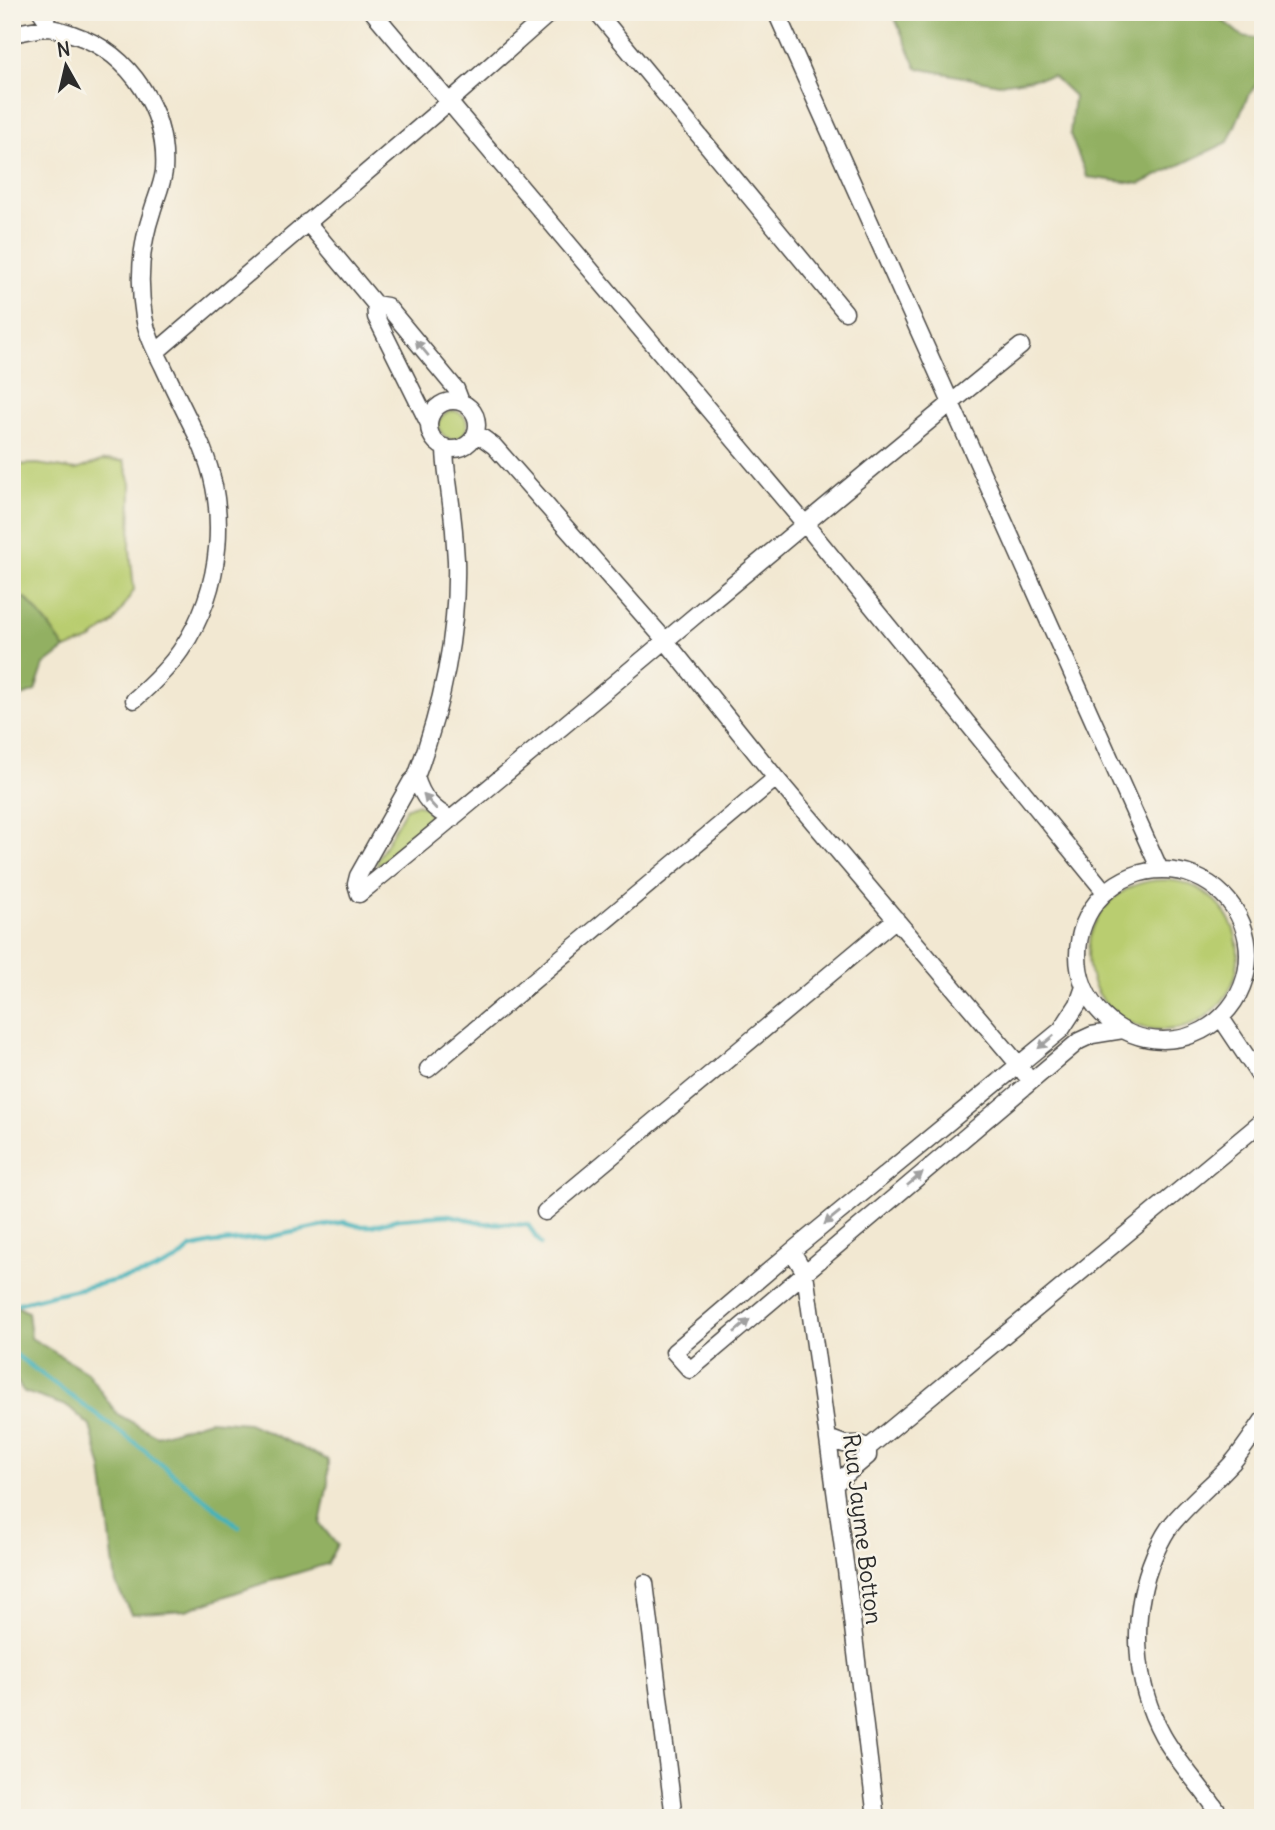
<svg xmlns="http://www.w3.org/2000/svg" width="1275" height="1830" viewBox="0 0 1275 1830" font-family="Delius,sans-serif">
<rect width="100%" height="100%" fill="#f7f3e8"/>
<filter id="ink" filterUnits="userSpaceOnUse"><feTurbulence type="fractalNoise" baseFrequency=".0143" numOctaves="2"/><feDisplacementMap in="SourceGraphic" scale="14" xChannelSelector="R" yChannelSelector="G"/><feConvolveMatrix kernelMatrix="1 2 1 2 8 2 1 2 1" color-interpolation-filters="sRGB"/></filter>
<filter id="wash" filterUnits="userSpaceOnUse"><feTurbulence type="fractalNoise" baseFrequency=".00686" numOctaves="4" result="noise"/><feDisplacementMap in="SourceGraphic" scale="28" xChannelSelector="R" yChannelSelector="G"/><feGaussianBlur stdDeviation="1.57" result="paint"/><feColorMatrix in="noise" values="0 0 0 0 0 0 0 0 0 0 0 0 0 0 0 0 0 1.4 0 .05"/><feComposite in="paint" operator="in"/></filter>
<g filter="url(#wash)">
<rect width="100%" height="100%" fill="#f2e8d2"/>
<path fill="#b9cd70" stroke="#727c4e" stroke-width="2" d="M439 425a14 14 0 1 1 28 0a14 14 0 1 1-28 0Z
M104,460L124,461L131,484L130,549L134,590L114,622L89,641L65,649L49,626L26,598H12V465L37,464L76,470Z
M415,804C426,805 432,813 428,824L381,863L377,865V860L406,808Z
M1088 955a75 75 0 1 1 150 0a75 75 0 1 1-150 0Z"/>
<path fill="#92b062" stroke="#5e6e46" stroke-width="2" d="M892,12H1212L1242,36L1263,39V75L1247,98L1228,142L1140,184L1087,177L1070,134L1074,96L1053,76L999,84L917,68Z
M12,598H26L49,626L65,649L44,665L35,691L12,700Z
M12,1304L28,1312L31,1338L87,1372L117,1414L157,1436L209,1420L248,1423L328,1460V1483L320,1524L337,1545L327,1564L255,1586L186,1610L131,1614L116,1584L102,1469L90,1426L69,1407L24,1392L12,1374Z"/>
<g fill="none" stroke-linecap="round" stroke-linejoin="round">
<path stroke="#42b2ba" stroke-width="4.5" d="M12,1305L47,1296L148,1273L177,1260L191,1248L213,1243L264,1238L344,1222L359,1226H372L398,1219L449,1215L484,1223L528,1225L541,1244
M12,1352L135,1443L239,1527"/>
</g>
</g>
<g filter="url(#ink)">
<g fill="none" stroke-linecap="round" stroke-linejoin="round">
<g stroke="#494744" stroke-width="19">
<path id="minor" d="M41,12L46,19L48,28
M373,12L805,524L1105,892
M597,12L845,312
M776,12L1160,870
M12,34C24,32 37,28 49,28C57,29 67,32 75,35C131,54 168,112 164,171C162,186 156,198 152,212C141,245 138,282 144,317C147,335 155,350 163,366C174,390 186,414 198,438C230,506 223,588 181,650C168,669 151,685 134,700
M307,222L375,304L376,317L429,424
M375,304L387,306L456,389L461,402
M156,352L449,102L551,12
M429 425a24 24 0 1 1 48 0a24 24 0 1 1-48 0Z
M476,433L494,446L665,640L776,778L1019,1065L1025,1074
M445,447C445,464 448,479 450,496C453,517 455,539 456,560C458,635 442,707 416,777L411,782L358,876L356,884L359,894C582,714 798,526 1021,346
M416,777C422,798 433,810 452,819
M1078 955a85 85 0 1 1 170 0a85 85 0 1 1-170 0Z
M1084,987L1078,1004L1061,1030L792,1251L674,1352L690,1370L1079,1041L1092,1035L1123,1030
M1221,1018L1263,1081
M428,1069L776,778
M545,1212L896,919
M792,1251L805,1273L846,1570L876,1818
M828,1438L844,1444H860L868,1448
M834,1485L868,1456V1448L1263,1121
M645,1583L674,1818
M1222,1818C1204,1789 1180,1766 1163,1736C1133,1682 1130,1613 1154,1556C1159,1545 1164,1533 1172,1524C1190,1502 1213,1484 1232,1463C1243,1450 1253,1435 1263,1420"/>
</g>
<use href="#minor" stroke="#fff" stroke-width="16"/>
</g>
<defs><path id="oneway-solid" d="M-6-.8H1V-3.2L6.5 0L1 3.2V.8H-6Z" transform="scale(1.75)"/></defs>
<g fill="#a0a0a0">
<use href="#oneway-solid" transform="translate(422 348) rotate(-130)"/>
<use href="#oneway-solid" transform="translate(430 802) rotate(-132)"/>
<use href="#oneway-solid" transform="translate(1046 1042) rotate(140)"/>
<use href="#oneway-solid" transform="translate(915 1179) rotate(-40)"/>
<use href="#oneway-solid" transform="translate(832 1218) rotate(141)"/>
<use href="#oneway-solid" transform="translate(742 1326) rotate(-40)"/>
</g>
</g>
<g text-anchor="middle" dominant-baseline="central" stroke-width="5" stroke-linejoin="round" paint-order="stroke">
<g font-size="23" fill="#2b2b2b" stroke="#f7f3e8">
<text transform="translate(863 1529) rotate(83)">Rua Jayme Botton</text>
</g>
</g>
<rect width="1275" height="1830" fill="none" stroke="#f7f3e8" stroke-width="42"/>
<g transform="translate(66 66) rotate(352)" stroke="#f7f3e8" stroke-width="5" paint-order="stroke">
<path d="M0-5L12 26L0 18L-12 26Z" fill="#2b2b2b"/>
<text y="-10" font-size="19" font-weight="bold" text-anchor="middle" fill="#2b2b2b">N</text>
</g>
</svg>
